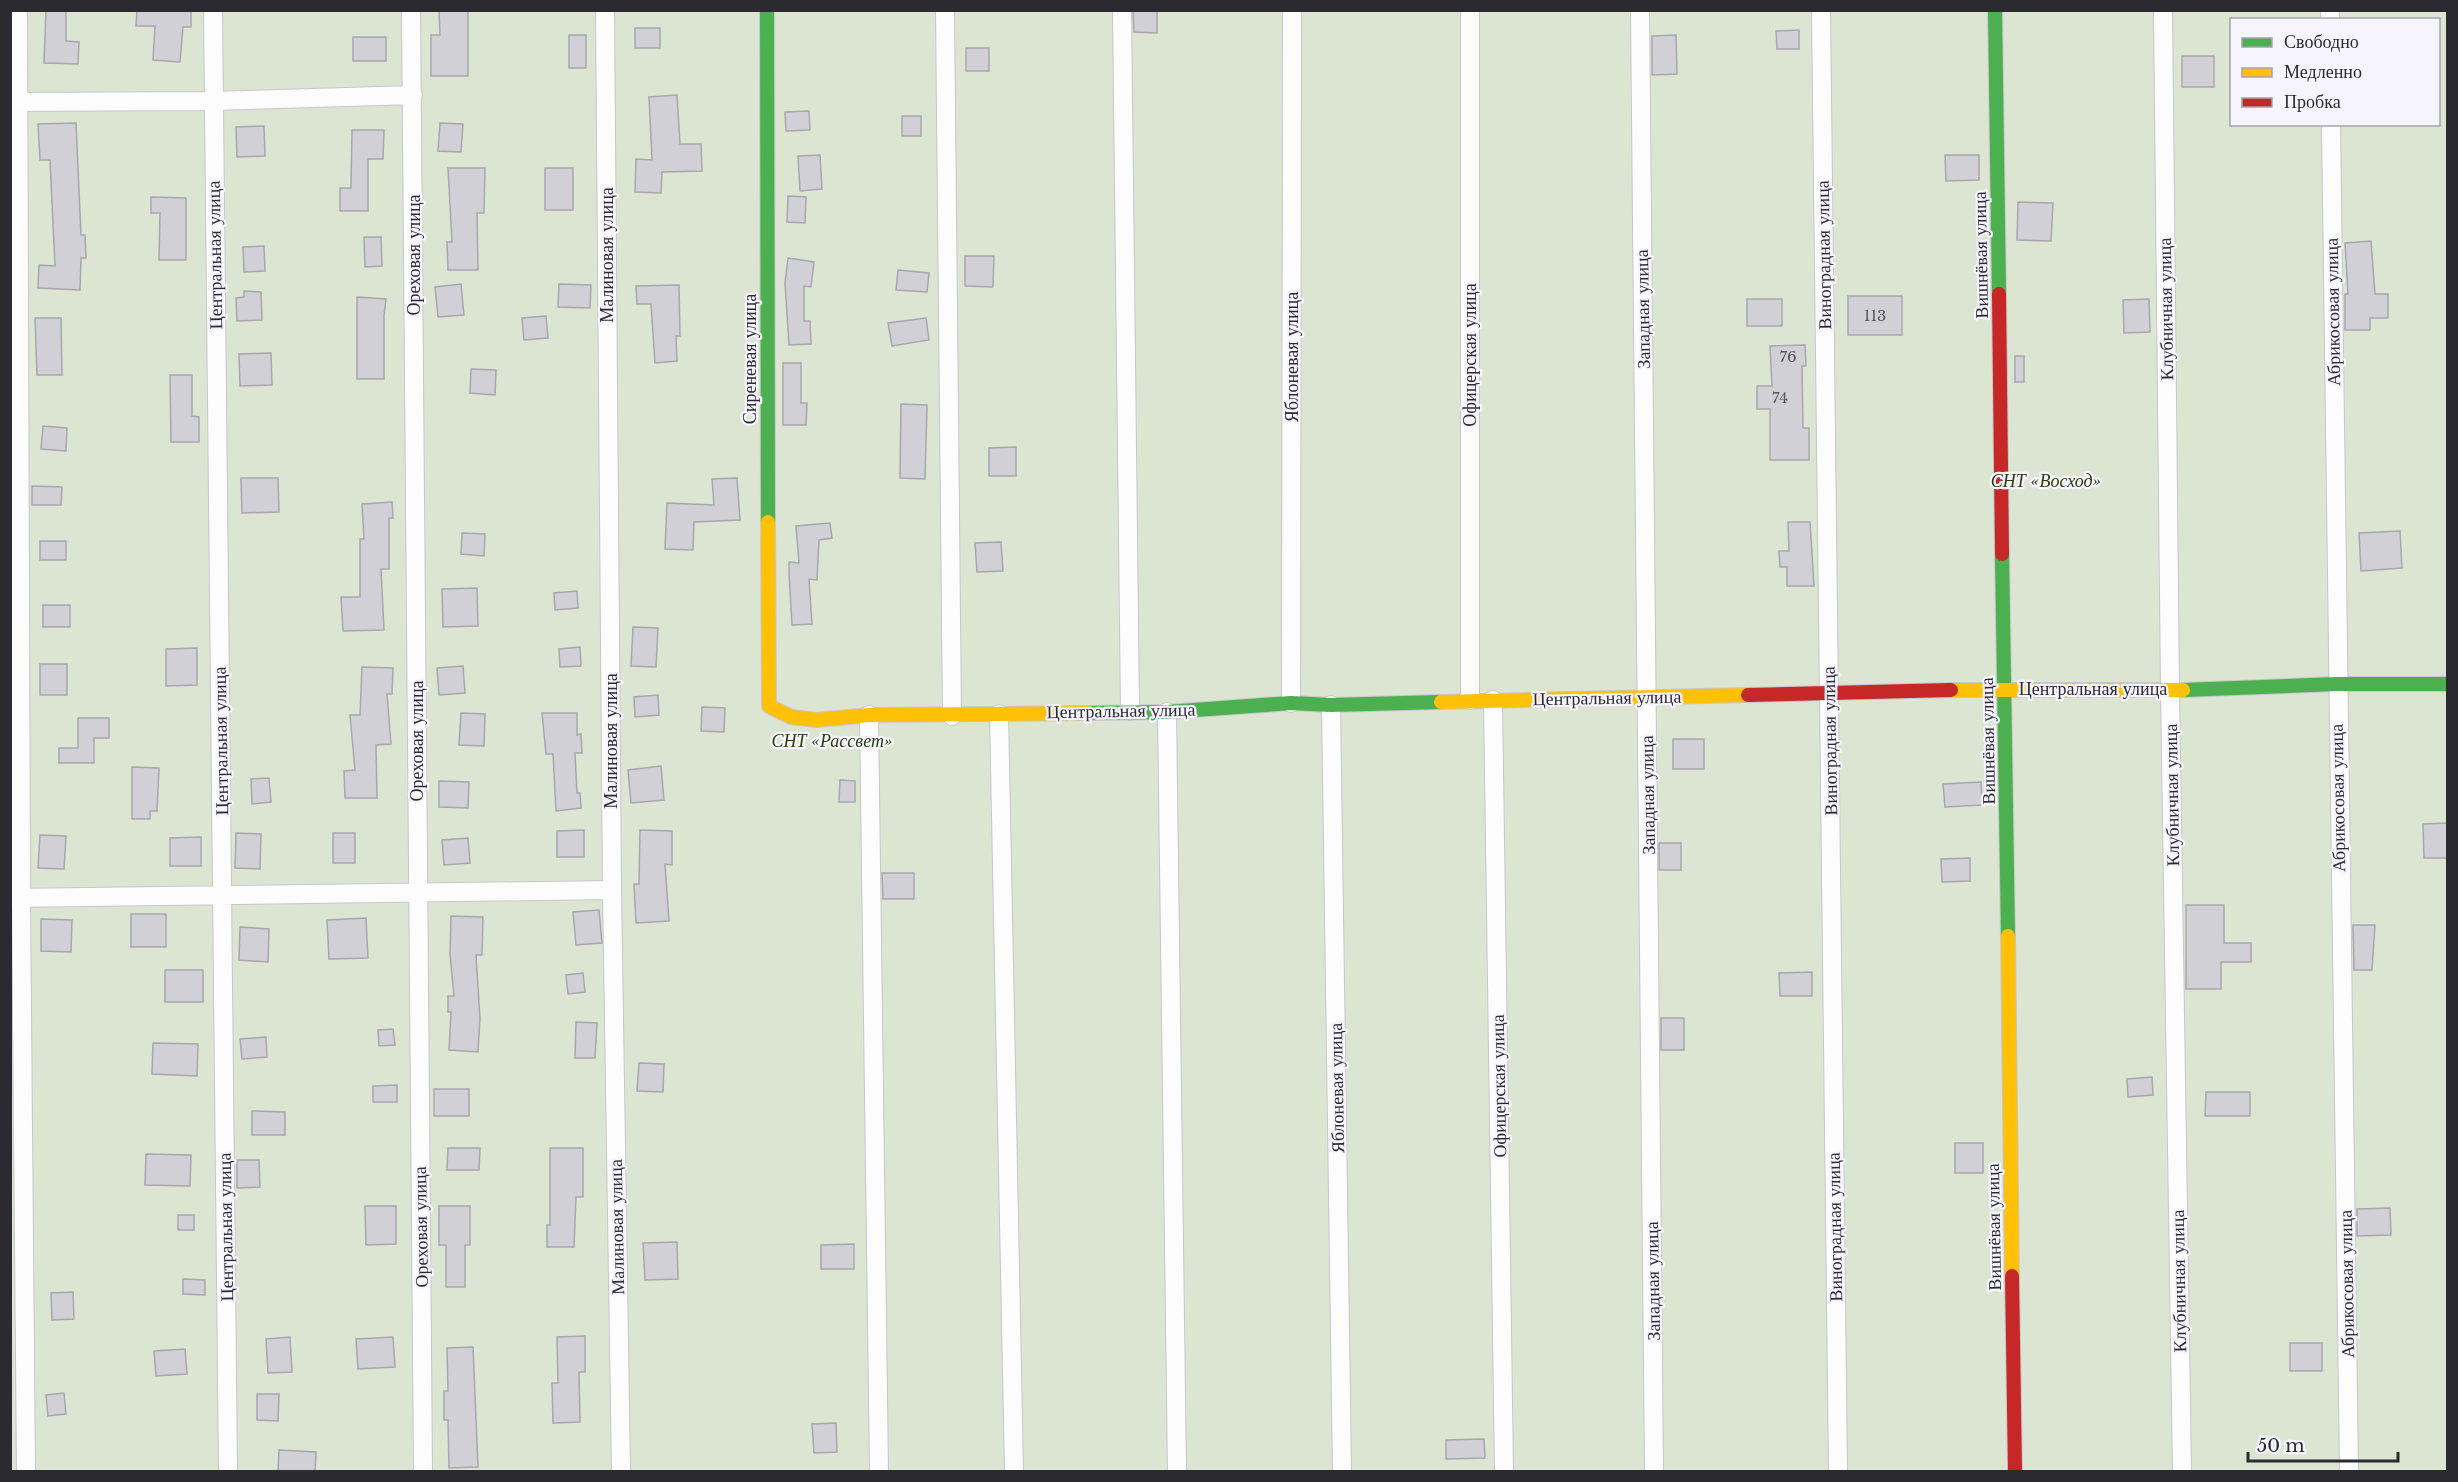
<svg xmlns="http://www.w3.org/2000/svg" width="2458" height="1482" viewBox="0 0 2458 1482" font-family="'Libre Baskerville',serif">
<rect width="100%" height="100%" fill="#ebe9f3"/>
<path fill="#dce5d1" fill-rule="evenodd" d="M10,11H2447V1471H11ZM2232,20H2438V124H2232Z"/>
<path fill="#d1d0d7" stroke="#a8a6ae" stroke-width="1.5" d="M46,10H66V41L79,42L78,64L44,63Z
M137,10H191V27H183L180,62L153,60L155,26H136Z
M439,10H468V76H431V35H440Z
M1133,10H1157V33L1134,32Z
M635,28H660V48H635Z
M1799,30V49H1777L1776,31Z
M569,35H586V68H569Z
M1676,35L1677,74L1652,75V36Z
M353,37H386V61H353Z
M966,48H989V71H966Z
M2182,56H2214V87H2182Z
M677,95L680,144H701L702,171L662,172L661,193L635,192L636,159L652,160L649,97Z
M809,111L810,130L786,131L785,112Z
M902,116H921V136H902Z
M76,123L81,235H85L86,258H81L80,290L38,288L39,265L55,266L50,160H40L38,124Z
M440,123L463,124L461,152L438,151Z
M264,126L265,156L237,157L236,127Z
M352,130H384L383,159H368V211H340V188H351Z
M820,155L822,189L800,191L798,156Z
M1945,155H1979V180L1946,181Z
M448,168H485L484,213H477L478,270H448L447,242H452Z
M545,168H573V210H545Z
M788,196L806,197L805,223L787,222Z
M151,197L186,198V260H159L160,213H151Z
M2018,202L2053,203L2051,241L2017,240Z
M364,237H381L382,266L365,267Z
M2371,241L2375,294H2388V318H2370V330H2345V294H2348L2345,243Z
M264,246L265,271L244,272L243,247Z
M965,256H994L993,287L965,286Z
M788,258L814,262L811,287L804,286V321H810L811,344L789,345L785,283Z
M898,270L929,273L927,292L896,290Z
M461,284L464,315L438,317L435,287Z
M559,284L591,285L590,308L558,307Z
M679,285L680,336H676L677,361L655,363L651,304H637L636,286Z
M244,291L261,292L262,320L237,321L236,298L244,297Z
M1848,296H1902V335H1848Z
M357,297L386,299L384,315V379H357Z
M1747,299H1782V326H1747Z
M2149,299L2150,332L2124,333L2123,300Z
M546,316L548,338L524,340L522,318Z
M35,318H61L62,375H37Z
M926,318L929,340L892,346L888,323Z
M1805,345L1806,366H1802L1803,428H1809V460H1770V409H1757V386H1772L1770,346Z
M271,353L272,385L240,386L239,354Z
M2015,356H2024V382H2015Z
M783,363H801V403H807L806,425H783Z
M471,369L496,370L495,395L470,393Z
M170,375H192V416L199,417V442H171Z
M901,404L927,405L925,479L900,478Z
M43,426L67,428L66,451L41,449Z
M1016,447V476H989V448Z
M241,478H278L279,512L242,513Z
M737,478L740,520L694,522L693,550L665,549L667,503L714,505L712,479Z
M32,486L62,487L61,505H32Z
M392,502L393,518H389V569H381L384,630L343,631L341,597H360V539H364L362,504Z
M1788,522H1810L1814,586H1787V567H1780L1779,551H1789Z
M830,523L832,538L819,540L817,580L809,579L812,624L792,625L789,573V562L799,563L796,526Z
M2400,531L2402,568L2361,571L2359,533Z
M462,533L485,534L484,556L461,554Z
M40,541H66V560H40Z
M1001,542L1003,571L977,572L975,543Z
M477,588L478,626L443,627L442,589Z
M577,591L578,608L555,610L554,593Z
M43,605H70V627H43Z
M633,627L658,628L656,667L631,666Z
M580,647L581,666L560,667L559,649Z
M197,648V685L166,686V649Z
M40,664H67V695H40Z
M463,666L465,693L439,695L437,668Z
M362,667L393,668L392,694H387L391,744L376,745L377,798H345L344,771L355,770L350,715H360Z
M658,695L659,715L635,717L634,697Z
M702,707L725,708L724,732L701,731Z
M461,713L485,714L484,746L459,745Z
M542,713H577V735L581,734L582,753H575L577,793H580L581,808L556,811L553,754H546Z
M78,718H109V738H94V763H59V748H78Z
M1673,739H1704V769H1673Z
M661,766L664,800L631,803L628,770Z
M132,767L159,768L157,811H150V819H132Z
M269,778L271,802L252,804L251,779Z
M840,780L855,781V802H839Z
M439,781L469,782L468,808L439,807Z
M1981,782L1982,805L1945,807L1943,784Z
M2448,823V858H2424L2423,824Z
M584,830V857H557V831Z
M640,830L672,831V865L665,864L669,921L636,923L634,884H639Z
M236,833L261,834L260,869L235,868Z
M333,833H355V863H333Z
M40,835L66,836L64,869L38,868Z
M201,837V866H170V838Z
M468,838L470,863L444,865L442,840Z
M1659,843H1681V870H1659Z
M1970,858V881L1942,882L1941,859Z
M882,873H914V899H883Z
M2186,905H2224V943H2251V962H2221V989H2186Z
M599,910L602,943L576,945L573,912Z
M131,914H166V947H131Z
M451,916L483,917L482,955H476L480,1019L478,1052L449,1050L451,1012H448V996H454L450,954Z
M366,918L368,958L329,959L327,920Z
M41,919L72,920L71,952L41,951Z
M2353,925H2375L2372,970H2354Z
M240,927L269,929L268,962L239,960Z
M165,970H203V1002H165Z
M1812,972V996H1780L1779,973Z
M583,973L585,992L568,994L566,975Z
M1661,1018H1684V1050H1661Z
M576,1022L597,1023L595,1058H575Z
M393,1029L395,1045L379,1046L378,1030Z
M266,1037L267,1057L242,1059L240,1039Z
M153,1043L198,1044L197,1076L152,1074Z
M639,1063L664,1064L663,1092L637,1091Z
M2152,1077L2153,1095L2128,1097L2127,1079Z
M397,1085V1102H373V1086Z
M434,1089H469V1116H434Z
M2206,1092H2250V1116H2205Z
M252,1111L285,1112V1135H252Z
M1955,1143H1983V1173H1955Z
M448,1148H480L479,1170H447Z
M550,1148H583V1197H576L574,1247H547V1225H550Z
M146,1154L191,1155L190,1186L145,1185Z
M237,1160H259L260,1187L237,1188Z
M365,1206H396V1244L366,1245Z
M439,1206H470V1245H465V1287H446V1245H439Z
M2390,1208L2391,1235L2357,1236V1209Z
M178,1215H194V1230H178Z
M677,1242L678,1279L645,1280L643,1243Z
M854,1244V1269H821V1245Z
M183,1279L205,1280V1295L183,1294Z
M73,1292L74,1319L52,1320L51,1293Z
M585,1336V1372H579L580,1422L553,1423L552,1383H558L557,1337Z
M290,1337L292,1372L268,1373L266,1339Z
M393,1337L395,1367L358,1369L356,1339Z
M2290,1343H2322V1371H2290Z
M473,1347L478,1467L449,1468L448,1420H444V1391H448L447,1348Z
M185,1349L187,1374L156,1376L154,1351Z
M64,1393L66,1414L48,1416L46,1395Z
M257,1394H279L278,1421L257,1420Z
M836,1423L837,1452L814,1453L812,1424Z
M1484,1439L1485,1458L1446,1459V1440Z
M279,1450L316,1452L315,1472H278Z"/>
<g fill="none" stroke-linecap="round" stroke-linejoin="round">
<g stroke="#c8c6cd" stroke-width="20">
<path id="street" d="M18,10L21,898L26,1472
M213,10L228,1472
M411,10L423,1472
M605,10L612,890L621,1472
M945,10L952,716
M1122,10L1130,711
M1470,10V700
M1640,10L1654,1472
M1821,10L1838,1472
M2163,10L2170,690L2182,1472
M2330,10V20
M10,102L214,101L413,95
M2331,124L2349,1472
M1493,700L1504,1472
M1291,703L1292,10
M1331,705L1342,1472
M1167,712L1177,1472
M999,714L1014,1472
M869,715L879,1472
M11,898L612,890"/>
</g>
<g stroke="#c8c6cd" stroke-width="16">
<path id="fast" d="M767,10L768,522
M1995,10L1999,294
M2002,554L2008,936
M2183,690L2337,684H2448
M1088,713L1167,712L1291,703L1331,705L1441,702"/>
</g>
<g stroke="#c8c6cd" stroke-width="16">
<path id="slow" d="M768,522L769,706L791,717L817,720L869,715L1088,713
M1951,690H2183
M1441,702L1748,695
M2008,936L2012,1276"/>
</g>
<g stroke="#c8c6cd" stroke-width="16">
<path id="jam" d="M1999,294L2002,554
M1748,695L1951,690
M2012,1276L2015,1472"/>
</g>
<use href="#street" stroke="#fcfcfd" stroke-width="18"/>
<use href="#fast" stroke="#4caf50" stroke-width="14"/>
<use href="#slow" stroke="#ffc107" stroke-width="14"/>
<use href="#jam" stroke="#c62828" stroke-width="14"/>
</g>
<g text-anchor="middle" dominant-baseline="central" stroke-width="4.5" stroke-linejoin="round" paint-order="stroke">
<g font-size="15" fill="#55545a">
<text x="1875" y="315">113</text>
<text x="1788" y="356">76</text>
<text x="1780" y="397">74</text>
</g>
<g font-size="18" fill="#2c2a31" stroke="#f6f4ff">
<text transform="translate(215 255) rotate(-91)">Центральная улица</text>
<text transform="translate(414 255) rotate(-90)">Ореховая улица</text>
<text transform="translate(607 255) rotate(-90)">Малиновая улица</text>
<text transform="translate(1824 255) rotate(-91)">Виноградная улица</text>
<text transform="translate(1981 255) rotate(-91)">Вишнёвая улица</text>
<text transform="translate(1643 309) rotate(-91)">Западная улица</text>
<text transform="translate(2166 309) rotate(-91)">Клубничная улица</text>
<text transform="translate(2333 312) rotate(-91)">Абрикосовая улица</text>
<text transform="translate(1470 355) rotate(-90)">Офицерская улица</text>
<text transform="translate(1292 357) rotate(-90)">Яблоневая улица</text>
<text transform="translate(750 359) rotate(-90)">Сиреневая улица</text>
<text x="2093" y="689">Центральная улица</text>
<text transform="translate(1607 698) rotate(-1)">Центральная улица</text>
<text transform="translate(1121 711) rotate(-1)">Центральная улица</text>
<text transform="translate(221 741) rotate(-91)">Центральная улица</text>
<text transform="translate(417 741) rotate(-90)">Ореховая улица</text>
<text transform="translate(611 741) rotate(-90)">Малиновая улица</text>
<text transform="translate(1830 741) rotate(-91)">Виноградная улица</text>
<text transform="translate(1988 741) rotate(-91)">Вишнёвая улица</text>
<text transform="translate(1648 795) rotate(-91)">Западная улица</text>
<text transform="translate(2172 795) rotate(-91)">Клубничная улица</text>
<text transform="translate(2338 798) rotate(-91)">Абрикосовая улица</text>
<text transform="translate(1499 1086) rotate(-91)">Офицерская улица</text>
<text transform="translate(1337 1088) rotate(-91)">Яблоневая улица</text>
<text transform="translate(226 1227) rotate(-91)">Центральная улица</text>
<text transform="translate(421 1227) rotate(-91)">Ореховая улица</text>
<text transform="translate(617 1227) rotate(-91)">Малиновая улица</text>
<text transform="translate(1835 1227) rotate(-91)">Виноградная улица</text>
<text transform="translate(1994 1227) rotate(-91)">Вишнёвая улица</text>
<text transform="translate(1653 1281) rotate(-91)">Западная улица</text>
<text transform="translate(2179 1281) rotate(-91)">Клубничная улица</text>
<text transform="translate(2347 1284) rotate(-91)">Абрикосовая улица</text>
</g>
<g font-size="18" font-style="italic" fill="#2c3e07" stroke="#f6f4ff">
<text x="2046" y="481">СНТ «Восход»</text>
<text x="832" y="741">СНТ «Рассвет»</text>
</g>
</g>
<rect width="2458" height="1482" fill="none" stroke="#2c2a31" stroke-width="24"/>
<rect x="2230" y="18" width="210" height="108" fill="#f6f4ff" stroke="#a5a3ad" stroke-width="1.5"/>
<rect x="2242" y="38" width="30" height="9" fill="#4caf50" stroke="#a5a3ad" stroke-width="1.5"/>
<text x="2284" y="48" font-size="18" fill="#2c2a31">Свободно</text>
<rect x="2242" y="68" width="30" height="9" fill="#ffc107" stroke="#a5a3ad" stroke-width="1.5"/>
<text x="2284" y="78" font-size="18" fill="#2c2a31">Медленно</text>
<rect x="2242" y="98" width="30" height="9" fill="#c62828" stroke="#a5a3ad" stroke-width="1.5"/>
<text x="2284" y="108" font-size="18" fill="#2c2a31">Пробка</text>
<path d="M2248 1452v9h150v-9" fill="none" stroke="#2c2a31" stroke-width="3"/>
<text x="2257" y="1452" font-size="18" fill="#2c2a31" stroke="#f6f4ff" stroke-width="4.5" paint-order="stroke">50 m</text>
</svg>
